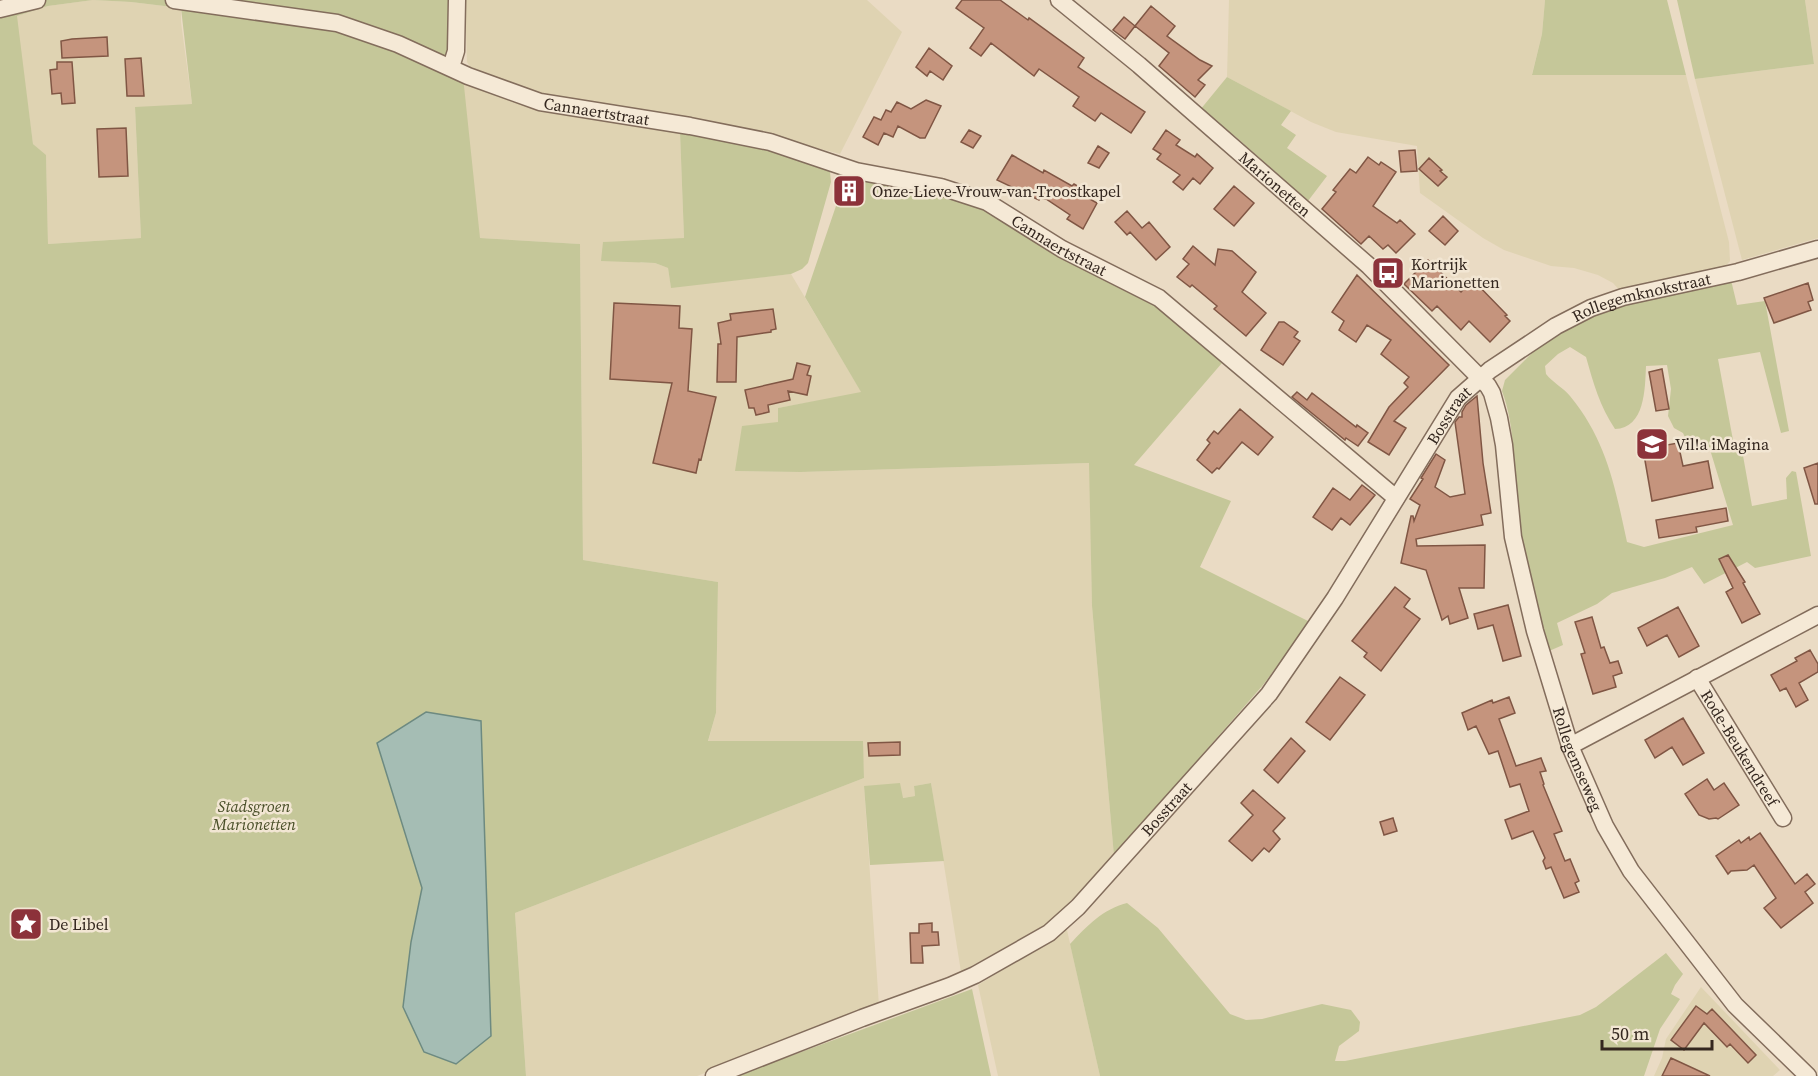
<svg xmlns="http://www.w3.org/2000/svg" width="1818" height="1076" viewBox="0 0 1818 1076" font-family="'Source Serif 4',serif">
<rect width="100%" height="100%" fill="#eadbc4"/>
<path fill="#dfd3b2" d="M93,0L131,2L181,8V22L192,104L135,108L141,238L48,244L46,156L33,144L16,16L48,6Z
M465,0H867L902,32L840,154L790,141L550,96L518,89L472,70L467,62Z
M1229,0H1545L1542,34L1532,74L1686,75L1729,242L1730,261L1723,269L1621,292L1613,283L1598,275L1574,268L1551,266L1504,250L1483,238L1420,193L1417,146L1336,132L1311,122L1227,77Z
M1805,0H1818V238L1742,260L1695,79L1814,64Z
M407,59L680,132L684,239L603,242L641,263H655L668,268L671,287L791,274L862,393L778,408V422L735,471L801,472L1090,463L1092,606L1114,856L1052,921L961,972L931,783L914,786L915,796L902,798L864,786L879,1006L697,1076H526L515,913L864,778L862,741L708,742L716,713L718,582L583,560L580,244L480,238Z
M1067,930L1100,1076H998L978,985Z
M1701,987L1780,1070L1773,1076H1654L1662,1058L1666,1039Z"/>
<path fill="#c5c799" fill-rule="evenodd" d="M0,0H449L451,40L464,86L480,238L580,244L583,560L718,582L716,713L708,741H863L864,778L515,913L526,1076H0ZM93,0L131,2L181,8L192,104L135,107L141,238L48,244L46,155L33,144L17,16L48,6Z
M1545,0H1667L1686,75H1532L1542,34Z
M1677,0H1805L1814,64L1695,79Z
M1227,77L1291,111L1281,125L1296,135L1287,148L1327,176L1308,201L1236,137L1200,110Z
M680,132L748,143L824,165L830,172L831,182L808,263L802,269L791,274L671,288L668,268L655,263L601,261L603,242L684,238Z
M857,179L964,199L1158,307L1222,363L1134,465L1231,501L1200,567L1310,622L1263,685L1114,856L1092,606L1089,463L801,472L735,471L742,426L778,422V408L861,392L805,297L837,203L861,196Z
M1731,280L1737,305L1765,301L1789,431L1781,433L1760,352L1718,359L1735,451L1742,450L1752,506L1787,499L1786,478L1792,471L1796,472L1811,556L1755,568L1747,562L1704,584L1692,567L1665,578L1612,593L1597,604L1557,623L1563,645L1549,651C1532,606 1521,557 1516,508C1513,469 1516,428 1502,391L1505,380L1555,330L1596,310ZM1570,347L1586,357C1593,382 1600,407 1615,429C1645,428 1645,389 1646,366L1667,365L1671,389L1668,416L1674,428L1683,433L1689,446L1708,443L1733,525L1644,547L1627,542C1615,487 1607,441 1570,396C1564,388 1553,383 1546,374L1545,366L1558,354Z
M900,783L903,798L915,796L914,786L931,783L944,861L870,865L864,786Z
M1127,903L1158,928L1230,1014L1246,1020L1262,1019L1322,1004L1351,1010L1360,1022L1359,1031L1339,1046L1335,1061H1345L1580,1015L1596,1007L1666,953L1683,974L1675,985L1671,994L1680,999L1660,1029L1644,1076H1100L1070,944C1087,926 1103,909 1127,903Z
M972,989L991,1076H736Z"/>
<path fill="#a5bdb4" stroke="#6d8a81" stroke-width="1.5" d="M426,712L481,721L491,1036L456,1064L424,1052L403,1007L411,942L422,888L377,743Z"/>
<path fill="#c5947d" stroke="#805644" stroke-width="1.5" d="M962,0H1000L1028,20L1029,18L1084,58L1078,67L1145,112L1131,133L1101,113L1095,121L1073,106L1079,97L1039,69L1034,76L991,43L981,56L970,48L984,28L956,8Z
M1151,6L1175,26L1167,36L1200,60L1212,66L1198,80L1205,85L1195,97L1159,66L1169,53L1135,26Z
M1124,17L1135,26L1125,39L1113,30Z
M107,37L108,56L62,58L61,41L72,39Z
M929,48L952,66L943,80L930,71L927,76L916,67Z
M141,58L144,96H127L125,59Z
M57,62H72L75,103L62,104L61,93L52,94L50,70L57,69Z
M926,100L941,106L925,138H920L898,126L893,137L884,133L878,145L863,137L874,117L881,120L886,110L891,112L897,102L911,109Z
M126,128L128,176L99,177L97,129Z
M969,130L981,136L973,148L961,142Z
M1166,130L1180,140L1176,145L1195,157L1197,154L1213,168L1200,184L1193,178L1183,190L1173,182L1180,175L1157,159L1161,154L1153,149Z
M1098,146L1109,153L1099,168L1088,163Z
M1415,150L1417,171L1401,172L1399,151Z
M1012,155L1043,173L1044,170L1072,186L1074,184L1091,194L1088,198L1097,203L1083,229L1067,219L1070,215L1046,199L1040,198L1039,200L997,180Z
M1368,157L1379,165L1381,162L1396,172L1373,206L1397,223L1400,220L1415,234L1396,253L1388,245L1383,249L1369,236L1361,244L1322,209L1336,192L1333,190L1350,169L1356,173Z
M1429,158L1442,170L1440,171L1447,177L1438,186L1419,169Z
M1234,186L1254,203L1234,226L1214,209Z
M1127,211L1142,228L1149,222L1170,247L1156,260L1130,232L1127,235L1115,222Z
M1443,216L1458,231L1445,245L1429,231Z
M1193,246L1215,265L1218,249L1232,251L1256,272L1242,292L1266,313L1246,336L1214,309L1217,306L1192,285L1190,287L1177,277L1189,264L1183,259Z
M1428,260L1461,292L1473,280L1507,315L1505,316L1510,321L1490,342L1469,321L1461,330L1437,306L1432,311L1404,284Z
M1357,275L1449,365L1394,421L1406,428L1389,455L1368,442L1389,407L1408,387L1404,383L1409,377L1381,354L1391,340L1367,325L1356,342L1339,330L1344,321L1332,312Z
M1808,283L1813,300L1808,302L1811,310L1774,323L1764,298Z
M614,303L680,306L679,328L692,329L688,391L716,397L701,460L699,459L696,473L653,463L672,383L610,379Z
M773,309L776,329L771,330V332L737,337L736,382H717L718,344H721L718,323L731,320L730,314Z
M1279,322H1284L1298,332L1294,337L1300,341L1283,365L1261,350Z
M797,363L810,366L807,375L811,376L807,395L788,391L790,400L768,405L769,412L756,415L754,408H749L745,390L793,379Z
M1662,369L1669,409L1656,411L1649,372Z
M1297,392L1307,400L1312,393L1356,427L1357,425L1368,433L1358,446L1346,438L1345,440L1292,397Z
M1477,396L1483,463L1491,513L1481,515L1483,525L1416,539L1417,546L1485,545L1484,588H1459L1468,618L1450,624L1448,616L1442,620L1426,570L1401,563L1411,516H1413L1414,521L1420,505L1410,499L1423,479L1421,478L1436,454L1445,460L1435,487L1450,497L1465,494L1455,422L1459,417H1462V412L1466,405Z
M1240,409L1273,437L1258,455L1242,442L1219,469L1217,468L1212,473L1197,460L1210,443L1207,440L1210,436L1214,431L1218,434Z
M1678,443L1683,466L1708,461L1713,488L1652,501L1643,449Z
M1818,463V504H1815L1804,468Z
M1362,485L1375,495L1350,525L1341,518L1332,530L1313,517L1333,488L1350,500Z
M1726,508L1728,521L1696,527L1697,532L1659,538L1656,520Z
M1728,555L1745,582L1743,583L1760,614L1742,623L1726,592L1733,588L1719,559Z
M1395,587L1410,599L1404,607L1420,619L1381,671L1364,657L1367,653L1352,641Z
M1508,605L1521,656L1503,661L1493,625L1478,629L1474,614Z
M1678,607L1699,646L1679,657L1667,635L1647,646L1638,628Z
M1592,617L1601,648L1604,647L1610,663L1618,661L1622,673L1613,676L1616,687L1593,694L1581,654L1585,653L1575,622Z
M1810,650L1818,664V672L1799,683L1808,700L1796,707L1786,688L1780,691L1771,675L1797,661L1795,658Z
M1340,677L1365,695L1330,740L1306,722Z
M1509,697L1515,713L1499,719L1516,766L1541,758L1546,771L1540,772L1544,784L1543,785L1562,831L1554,834L1565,861L1570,859L1579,881L1575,883L1579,892L1564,898L1551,867L1546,869L1543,861L1545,858L1533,831L1512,839L1505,820L1529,811L1520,784L1510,787L1498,751L1489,754L1476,726L1468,730L1462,713L1492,700L1493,703Z
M1683,718L1704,753L1683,765L1672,747L1655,758L1645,740Z
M1291,738L1305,751L1278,783L1264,770Z
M900,742V755L869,756L868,743Z
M1707,779L1714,790L1724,783L1739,805L1718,819L1716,818L1709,819L1699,815L1685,794Z
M1253,790L1285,818L1273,831L1280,839L1269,852L1264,848L1252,861L1229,841L1253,815L1241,803Z
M1393,818L1397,831L1384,835L1380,822Z
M1760,833L1795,884L1807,874L1815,884L1805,892L1813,903L1781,928L1764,908L1776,898L1754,865L1747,870L1731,871L1728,874L1716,856L1739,840L1741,843L1749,837L1750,840Z
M932,923V932H938L939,945L922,946L923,963H911L910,933H919V924Z
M1696,1006L1707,1014L1712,1009L1756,1055L1748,1063L1730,1044L1727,1047L1704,1023L1684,1050L1671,1040Z
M1671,1058L1710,1076H1662Z"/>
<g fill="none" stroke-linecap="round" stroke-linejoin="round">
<g stroke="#836d5c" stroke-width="19">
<g id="minor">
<path id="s1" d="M174,0L337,23L398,44L468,76L540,102L690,126L770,142L856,171L941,187L987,202L1062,249L1159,298L1396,498"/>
<path id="s2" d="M1059,0L1139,65L1369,266L1488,386L1492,393L1499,418L1504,445L1513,537L1535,631L1570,746L1605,826L1631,871L1735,1005L1808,1076"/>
<path d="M0,9L37,0"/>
<path d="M451,67L456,51L457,0"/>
<path id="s3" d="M1697,678L1783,818"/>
<path d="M1570,746L1818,615"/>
<path id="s4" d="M714,1076L862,1018L950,986L975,975L1049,933L1078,907L1269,694L1335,598L1458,398L1490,370L1556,326L1591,308L1623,297L1738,272L1818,249"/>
</g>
</g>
<use href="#minor" stroke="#f5e9d6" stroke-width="16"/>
</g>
<defs>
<g id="building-square" transform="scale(1.725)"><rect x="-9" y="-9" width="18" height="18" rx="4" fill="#8c323a" stroke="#f2e6d3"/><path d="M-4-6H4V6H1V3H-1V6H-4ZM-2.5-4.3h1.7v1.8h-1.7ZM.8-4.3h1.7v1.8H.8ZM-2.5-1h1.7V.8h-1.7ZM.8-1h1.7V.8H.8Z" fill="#fff"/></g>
<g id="bus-square" transform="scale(1.725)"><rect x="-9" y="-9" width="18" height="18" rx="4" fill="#8c323a" stroke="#f2e6d3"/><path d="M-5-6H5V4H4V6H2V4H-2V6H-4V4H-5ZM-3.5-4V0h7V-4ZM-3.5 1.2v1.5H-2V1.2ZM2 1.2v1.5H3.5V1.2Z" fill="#fff"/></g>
<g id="school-square" transform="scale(1.725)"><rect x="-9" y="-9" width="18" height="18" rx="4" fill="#8c323a" stroke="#f2e6d3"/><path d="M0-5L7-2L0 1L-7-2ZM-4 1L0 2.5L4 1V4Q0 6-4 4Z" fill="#fff"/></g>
<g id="sight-square" transform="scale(1.725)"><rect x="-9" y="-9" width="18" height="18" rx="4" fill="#8c323a" stroke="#f2e6d3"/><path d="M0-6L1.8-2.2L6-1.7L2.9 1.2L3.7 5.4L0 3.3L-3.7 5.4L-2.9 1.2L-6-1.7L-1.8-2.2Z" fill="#fff"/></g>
</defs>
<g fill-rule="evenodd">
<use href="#building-square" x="849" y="191"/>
<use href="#bus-square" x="1388" y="273"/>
<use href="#school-square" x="1652" y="444"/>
<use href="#sight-square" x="26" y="924"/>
</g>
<g text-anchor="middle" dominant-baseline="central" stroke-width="5" stroke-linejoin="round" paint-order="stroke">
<g font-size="16" fill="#34271f" stroke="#f2e6d3">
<text stroke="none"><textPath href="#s1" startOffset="440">Cannaertstraat</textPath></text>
<text stroke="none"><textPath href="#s2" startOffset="284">Marionetten</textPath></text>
<text stroke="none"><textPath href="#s1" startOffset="926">Cannaertstraat</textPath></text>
<text stroke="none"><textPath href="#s4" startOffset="1254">Rollegemknokstraat</textPath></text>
<text stroke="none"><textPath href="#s4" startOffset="1022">Bosstraat</textPath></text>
<text stroke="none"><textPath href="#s3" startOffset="82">Rode-Beukendreef</textPath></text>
<text stroke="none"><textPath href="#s2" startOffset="963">Rollegemseweg</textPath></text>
<text stroke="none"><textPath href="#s4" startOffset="536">Bosstraat</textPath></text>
</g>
<g font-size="16" fill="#34271f" stroke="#f2e6d3" text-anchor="start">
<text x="872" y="191">Onze-Lieve-Vrouw-van-Troostkapel</text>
<text x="1411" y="264">Kortrijk<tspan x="1411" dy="18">Marionetten</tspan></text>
<text x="1675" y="444">Vil!a iMagina</text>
<text x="49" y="924">De Libel</text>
</g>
<g font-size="16" font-style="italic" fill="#484e27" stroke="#f2e6d3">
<text x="254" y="806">Stadsgroen<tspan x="254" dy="18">Marionetten</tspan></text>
</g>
</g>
<path d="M1602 1040v9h110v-9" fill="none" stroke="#34271f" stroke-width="3"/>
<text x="1611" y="1040" font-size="18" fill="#34271f" stroke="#f2e6d3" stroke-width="4.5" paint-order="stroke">50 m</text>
</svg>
